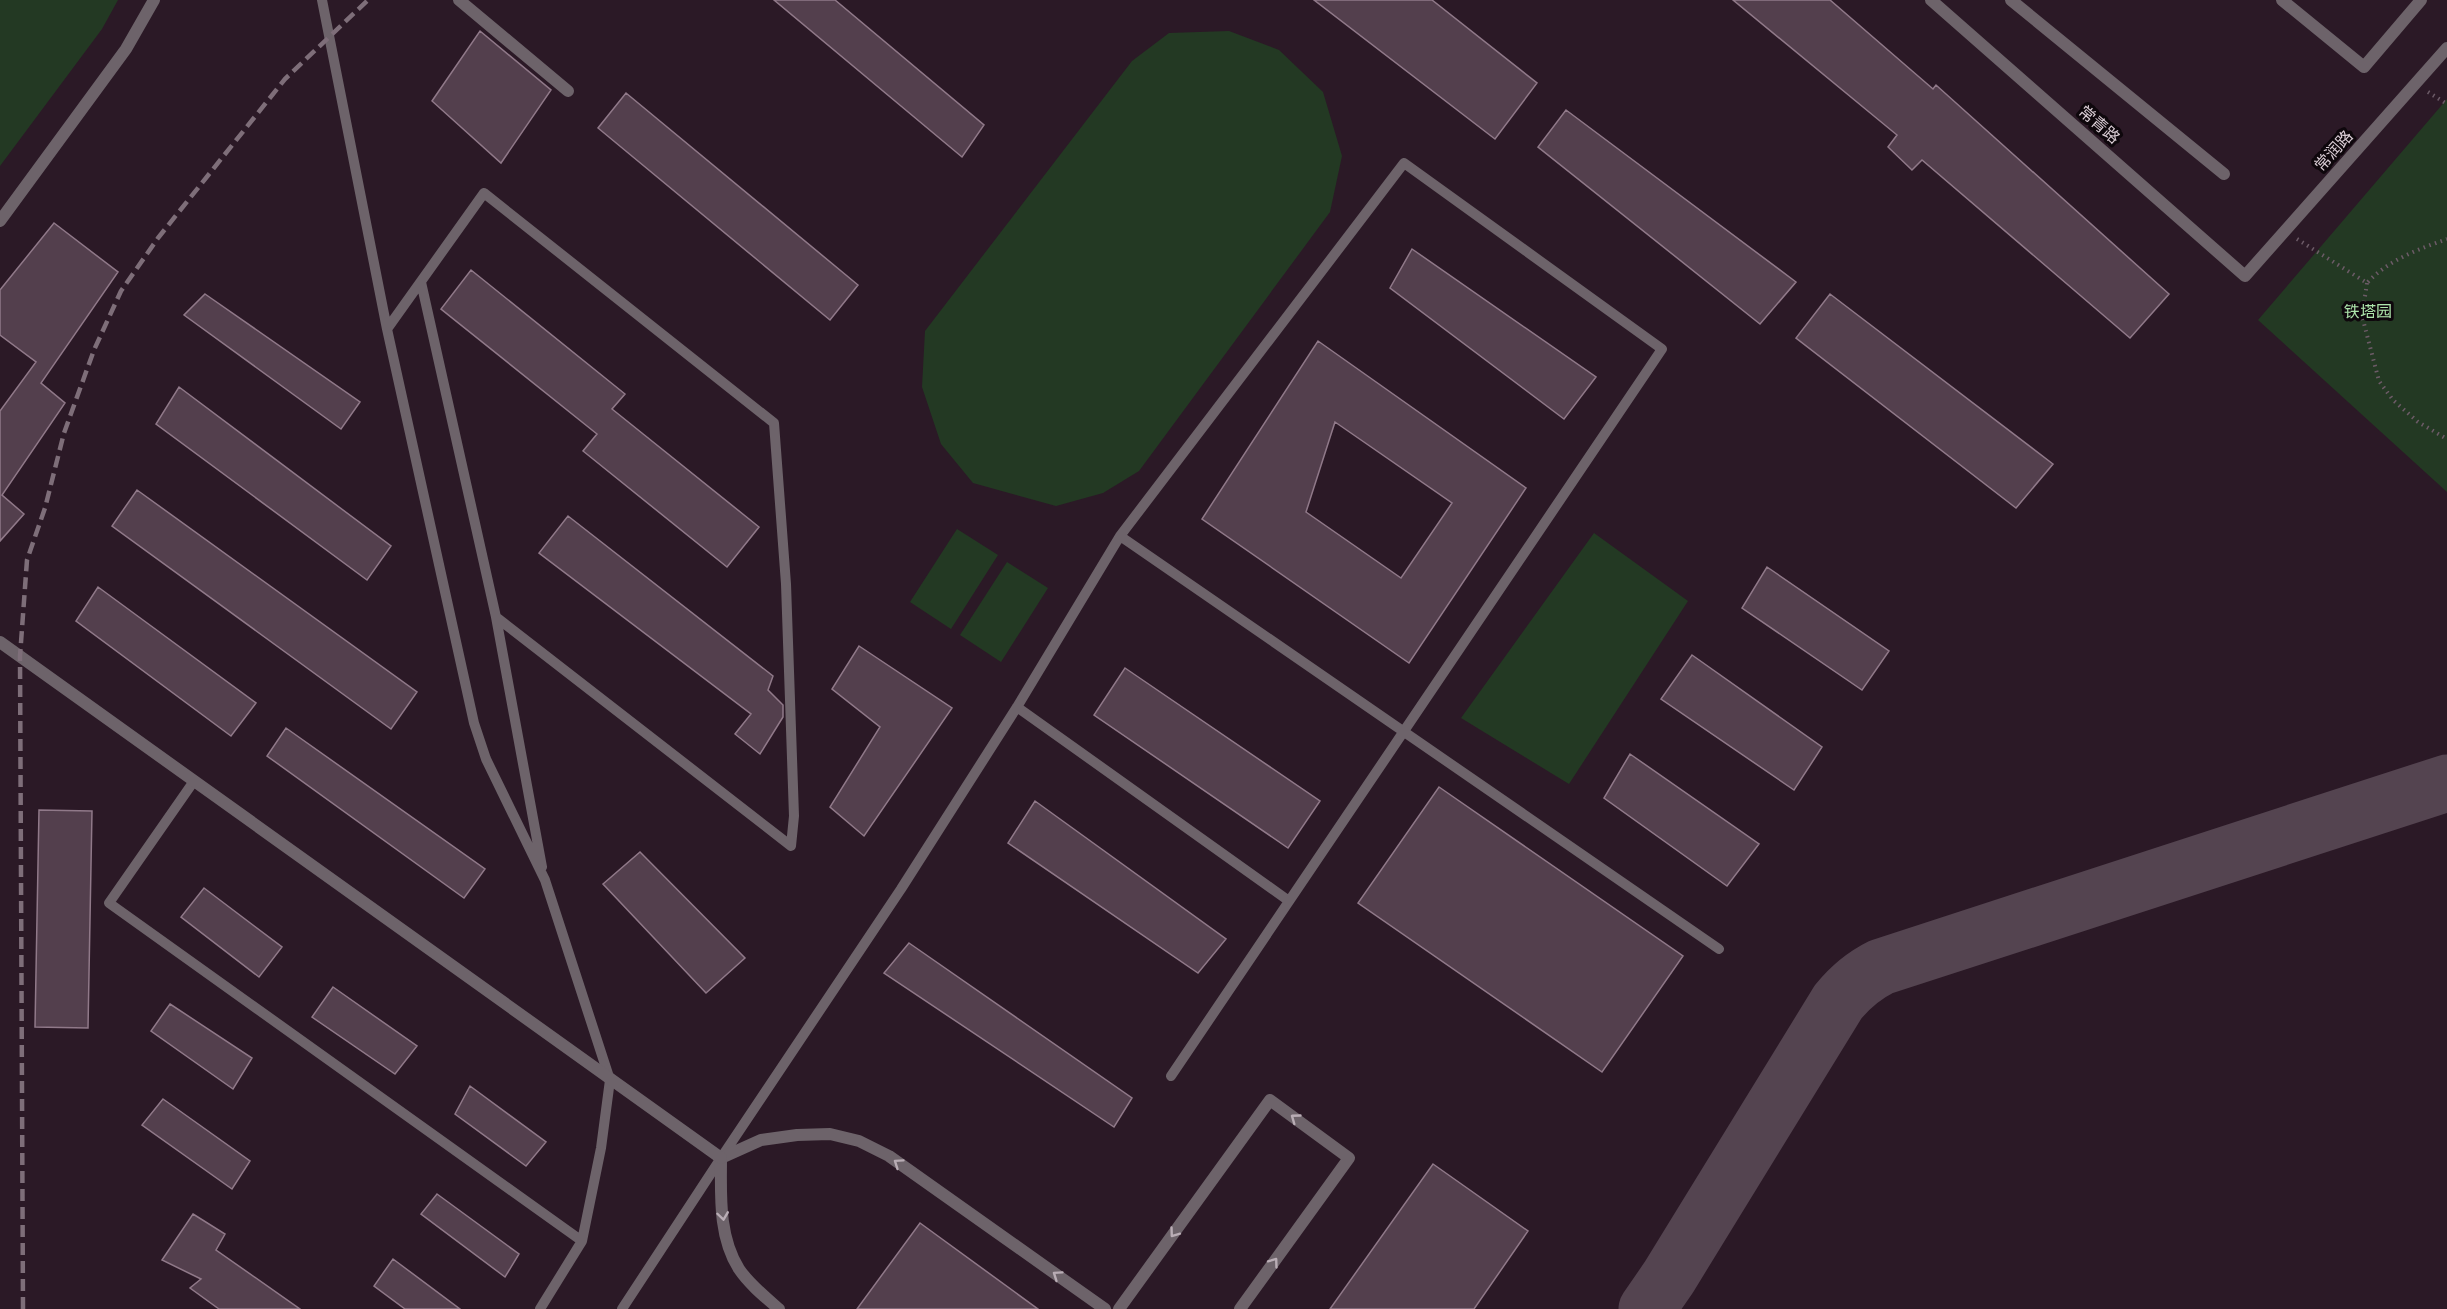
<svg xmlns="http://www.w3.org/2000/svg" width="2447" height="1309" viewBox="0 0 2447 1309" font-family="Signika,'Noto Sans SC',sans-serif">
<rect width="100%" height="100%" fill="#2b1926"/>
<path fill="#233923" d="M0,0H118L102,29L0,166Z
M1229,31L1279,50L1323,92L1342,156L1330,212L1139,471L1103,493L1056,506L973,483L941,444L922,387L925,331L1132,61L1169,33Z
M2447,99V492L2258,320Z
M957,529L998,555L951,629L910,602Z
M1594,533L1688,601L1569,784L1461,718Z
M1007,562L1048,588L1001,662L960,635Z"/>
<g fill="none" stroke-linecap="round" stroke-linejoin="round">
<path stroke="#544450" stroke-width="57" d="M1647,1309L1669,1277L1838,1002C1851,986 1863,976 1881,967L2447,783"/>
</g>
<path fill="#533f4d" stroke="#907989" stroke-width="1.5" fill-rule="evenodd" d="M774,0H835L984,125L962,157Z
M1314,0H1432L1537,83L1495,139Z
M1733,0H1830L1933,89L1936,85L2169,294L2130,338L1922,160L1912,170L1888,147L1897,135Z
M480,31L551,90L501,163L432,101Z
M626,93L858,285L830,320L598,128Z
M1566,110L1796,282L1760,324L1538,147Z
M54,223L118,272L41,383L65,403L2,495L24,514L0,541V411L36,362L0,335V290Z
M1412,249L1596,377L1564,419L1390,288Z
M471,270L625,394L612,409L759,527L727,567L583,451L597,434L441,309Z
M205,294L360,402L341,429L184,315Z
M1830,294L2053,464L2016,508L1796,338Z
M1318,341L1526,488L1409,663L1202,519ZM1335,422L1452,503L1401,578L1306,512Z
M179,387L391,546L367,580L156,424Z
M137,490L417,692L391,729L112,526Z
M568,516L773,676L768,690L783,705V717L760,754L735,734L751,714L539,553Z
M1767,567L1889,651L1862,690L1742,608Z
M98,587L256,703L231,736L76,621Z
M859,646L952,708L864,836L830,807L880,727L832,689Z
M1692,655L1822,747L1794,790L1661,699Z
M1125,668L1320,801L1288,848L1094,715Z
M286,728L485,869L464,898L267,756Z
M1630,754L1759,844L1727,886L1604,798Z
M1439,787L1683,956L1602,1072L1358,903Z
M1035,801L1226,939L1198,973L1008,843Z
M39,810L92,811L88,1028L35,1027Z
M640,852L745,958L706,993L603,884Z
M204,888L282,947L259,977L181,917Z
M909,943L1132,1098L1114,1127L884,973Z
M333,987L417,1046L395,1074L312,1017Z
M170,1004L252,1058L233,1089L151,1031Z
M470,1086L546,1142L526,1166L455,1114Z
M163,1099L250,1161L232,1189L142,1125Z
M1433,1164L1528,1231L1474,1309H1330Z
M437,1194L519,1254L505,1277L421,1214Z
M193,1214L225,1234L216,1250L300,1309H219L190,1288L201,1279L162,1260Z
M920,1223L1038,1309H857Z
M393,1259L460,1309H405L374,1286Z"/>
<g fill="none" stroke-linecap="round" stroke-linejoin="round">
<path stroke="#6c5b67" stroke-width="4" stroke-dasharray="1.5 4.5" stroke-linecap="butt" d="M2428,92L2447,104
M2297,239L2367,283C2388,260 2419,249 2447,239
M2367,283L2362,316L2379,381L2393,400L2418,422L2447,439"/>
<path stroke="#6d636a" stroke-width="10" d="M421,282L496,617
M387,329L484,193L774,423L786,584L794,816L791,846L496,617L542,867
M1120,536L1719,949
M1017,707L1289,901
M194,781L109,903L582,1241L601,1148L610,1080L545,880L486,759L474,723L387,329L322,0
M540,1309L582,1241
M622,1309L721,1158L901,889L1017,707L1120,536L1404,163L1662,349L1171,1076"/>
<path stroke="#6d636a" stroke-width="12" d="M459,0L568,91
M2011,0L2224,174
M2282,0L2364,67L2421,0
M0,221L126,49L154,0
M779,1309C765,1297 749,1284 739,1269C718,1236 721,1194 721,1158L761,1140L797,1135L830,1134L859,1141L889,1156L1105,1309
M1119,1309L1270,1100L1349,1158L1240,1309"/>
<path stroke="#6d636a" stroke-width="12" d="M1931,0L2245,276L2447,48
M0,642L721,1158"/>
<path stroke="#7e6e79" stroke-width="4.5" stroke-dasharray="12 6" stroke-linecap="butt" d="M23,1309L20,656L27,560L45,508L64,433L94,350L121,291L158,238L285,79L368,0"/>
</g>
<defs><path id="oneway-chevron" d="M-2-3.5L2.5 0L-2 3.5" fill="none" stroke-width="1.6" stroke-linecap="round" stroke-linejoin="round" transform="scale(1.5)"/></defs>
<g stroke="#b9adb5">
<use href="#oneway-chevron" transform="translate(1295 1118) rotate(-144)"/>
<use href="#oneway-chevron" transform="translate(898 1163) rotate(-145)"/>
<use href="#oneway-chevron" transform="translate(723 1216) rotate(82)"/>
<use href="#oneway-chevron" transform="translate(1174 1233) rotate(126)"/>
<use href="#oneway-chevron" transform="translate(1274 1262) rotate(-54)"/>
<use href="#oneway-chevron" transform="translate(1057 1275) rotate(-145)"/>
</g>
<g text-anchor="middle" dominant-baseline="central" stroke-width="6" stroke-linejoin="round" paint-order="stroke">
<g font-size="16" fill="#dacdd5" stroke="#0e070c">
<text transform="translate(2099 125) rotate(41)">常青路</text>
<text transform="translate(2334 151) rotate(-48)">常润路</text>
</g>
<g font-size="16" fill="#ade5ab" stroke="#0e070c">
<text x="2368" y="312">铁塔园</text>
</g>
</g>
</svg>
